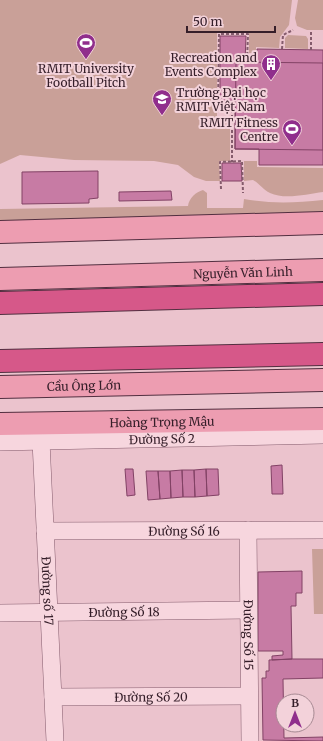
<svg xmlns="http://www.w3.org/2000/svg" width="323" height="741" viewBox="0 0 323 741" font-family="Merriweather,serif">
<rect width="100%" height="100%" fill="#ebc3cd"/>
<path fill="#c9a098" d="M0,0H292L289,25L280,37L279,48L256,47V53H249V32L217,31V118H230V161H219L220,181H206L194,177L178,165L154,161L74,160L20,155L0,164Z
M298,0H323V30H307L297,26L295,18Z
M288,35L306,36L308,39V49L285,48V38Z
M244,161H257V167L323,168V192C307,194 285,200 270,193C263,190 260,184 253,180L244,181Z
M203,190L207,193V208H243L244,199C271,204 295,203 323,200V217L0,225V209L188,206C189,198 196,192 203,190Z
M312,549H323V614H314Z"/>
<path fill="#c77ba4" stroke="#824265" d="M220,36H246L245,62H257V49L323,50V165H259V149H235V101H220Z
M236,62L323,63V150L235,149Z
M222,163H241L242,181H222Z
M98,171V198L89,199V203L22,204V172Z
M171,191L172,200L119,201V192Z
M282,465L283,494H272L271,466Z
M125,469H133L135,495L127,496Z
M206,469L207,496L195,497L194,470Z
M206,469H218L219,495L207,496Z
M182,470L183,497L171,498L170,471Z
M182,470H194L195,497H183Z
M146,471H158L160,499L148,500Z
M158,471H170L171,498L160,499Z
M302,571V593H296V606H291L292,659L272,660V656L283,655V651H258V572Z
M292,659H323V678L283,679L284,738L323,737V741L263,740L262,678H266V671H269V660Z"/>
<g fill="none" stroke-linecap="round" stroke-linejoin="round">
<g stroke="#845b6c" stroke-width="18">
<g id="minor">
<path id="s1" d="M41,441L55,741"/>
<path id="s2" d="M0,442L323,435"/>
<path id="s3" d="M248,530L250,741"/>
<path id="s4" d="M45,531L323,530"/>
<path id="s5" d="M0,613L248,610"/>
<path id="s6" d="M53,697L249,696"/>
</g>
</g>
<g stroke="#522f40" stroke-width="24">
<g id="major">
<path d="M0,232L323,223"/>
<path id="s7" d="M0,279L323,270"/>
<path id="s8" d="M0,387L323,380"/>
<path id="s9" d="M0,424L323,419"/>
</g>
</g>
<g stroke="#522f40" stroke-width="24">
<path id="highway" d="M0,303L323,294
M0,361L323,354"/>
</g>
<path stroke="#845b6c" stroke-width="2" stroke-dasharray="3 2" stroke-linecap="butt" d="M311,32V50
M282,49L283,35L293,30
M232,110V162
M235,110H218L219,34H248L247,62
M221,189L220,162L242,161L243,193"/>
<use href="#minor" stroke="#f7d6de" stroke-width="17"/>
<use href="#major" stroke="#ed9db1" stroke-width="22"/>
<use href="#highway" stroke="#d65889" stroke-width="22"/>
</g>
<defs>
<g id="stadium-pin" transform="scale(1)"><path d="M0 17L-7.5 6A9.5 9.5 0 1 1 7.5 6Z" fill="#902e8c" stroke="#f3d2da"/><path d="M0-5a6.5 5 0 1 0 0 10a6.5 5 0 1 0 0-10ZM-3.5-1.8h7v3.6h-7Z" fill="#fff"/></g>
<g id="building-pin" transform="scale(1)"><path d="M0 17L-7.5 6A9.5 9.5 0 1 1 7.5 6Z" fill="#902e8c" stroke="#f3d2da"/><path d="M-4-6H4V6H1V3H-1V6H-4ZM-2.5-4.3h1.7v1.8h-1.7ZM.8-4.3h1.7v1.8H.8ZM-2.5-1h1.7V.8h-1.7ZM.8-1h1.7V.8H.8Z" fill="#fff"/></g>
<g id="university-pin" transform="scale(1)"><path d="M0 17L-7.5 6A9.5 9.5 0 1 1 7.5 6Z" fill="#902e8c" stroke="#f3d2da"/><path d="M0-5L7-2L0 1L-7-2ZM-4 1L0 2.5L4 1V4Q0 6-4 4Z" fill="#fff"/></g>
</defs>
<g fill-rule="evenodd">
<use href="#stadium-pin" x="86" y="43"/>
<use href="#building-pin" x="271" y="64"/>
<use href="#university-pin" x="162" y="99"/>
<use href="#stadium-pin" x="292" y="129"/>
</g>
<g text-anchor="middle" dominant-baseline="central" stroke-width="4" stroke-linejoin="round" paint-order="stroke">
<g font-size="12" fill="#351e29" stroke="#f3d2da" text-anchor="end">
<text x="257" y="57">Recreation and<tspan x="257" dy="14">Events Complex</tspan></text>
<text x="86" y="68" text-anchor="middle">RMIT University<tspan x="86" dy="14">Football Pitch</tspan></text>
<text x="176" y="92" text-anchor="start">Trường Đại học<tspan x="176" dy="14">RMIT Việt Nam</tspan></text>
<text x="278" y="122">RMIT Fitness<tspan x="278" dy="14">Centre</tspan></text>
</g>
<g font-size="12" fill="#351e29" stroke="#f3d2da">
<text stroke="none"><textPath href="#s7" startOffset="243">Nguyễn Văn Linh</textPath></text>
<text stroke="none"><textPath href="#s8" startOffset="84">Cầu Ông Lớn</textPath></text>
<text stroke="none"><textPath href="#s9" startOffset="162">Hoàng Trọng Mậu</textPath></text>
<text stroke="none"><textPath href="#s2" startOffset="162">Đường Số 2</textPath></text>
<text stroke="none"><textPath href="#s4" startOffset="139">Đường Số 16</textPath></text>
<text stroke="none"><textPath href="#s1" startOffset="150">Đường số 17</textPath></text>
<text stroke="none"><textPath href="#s5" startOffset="124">Đường Số 18</textPath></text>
<text stroke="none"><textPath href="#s3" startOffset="105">Đường Số 15</textPath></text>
<text stroke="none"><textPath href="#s6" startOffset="98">Đường Số 20</textPath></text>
</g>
</g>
<g transform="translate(295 713)"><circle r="19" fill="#f3d2da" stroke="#a78a93"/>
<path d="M0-3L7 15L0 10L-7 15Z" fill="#902e8c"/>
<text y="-6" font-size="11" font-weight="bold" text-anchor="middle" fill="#351e29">B</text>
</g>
<path d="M187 26v6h88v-6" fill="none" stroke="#351e29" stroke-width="2"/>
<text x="193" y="26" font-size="12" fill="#351e29" stroke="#f3d2da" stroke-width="3" paint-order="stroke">50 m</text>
</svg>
